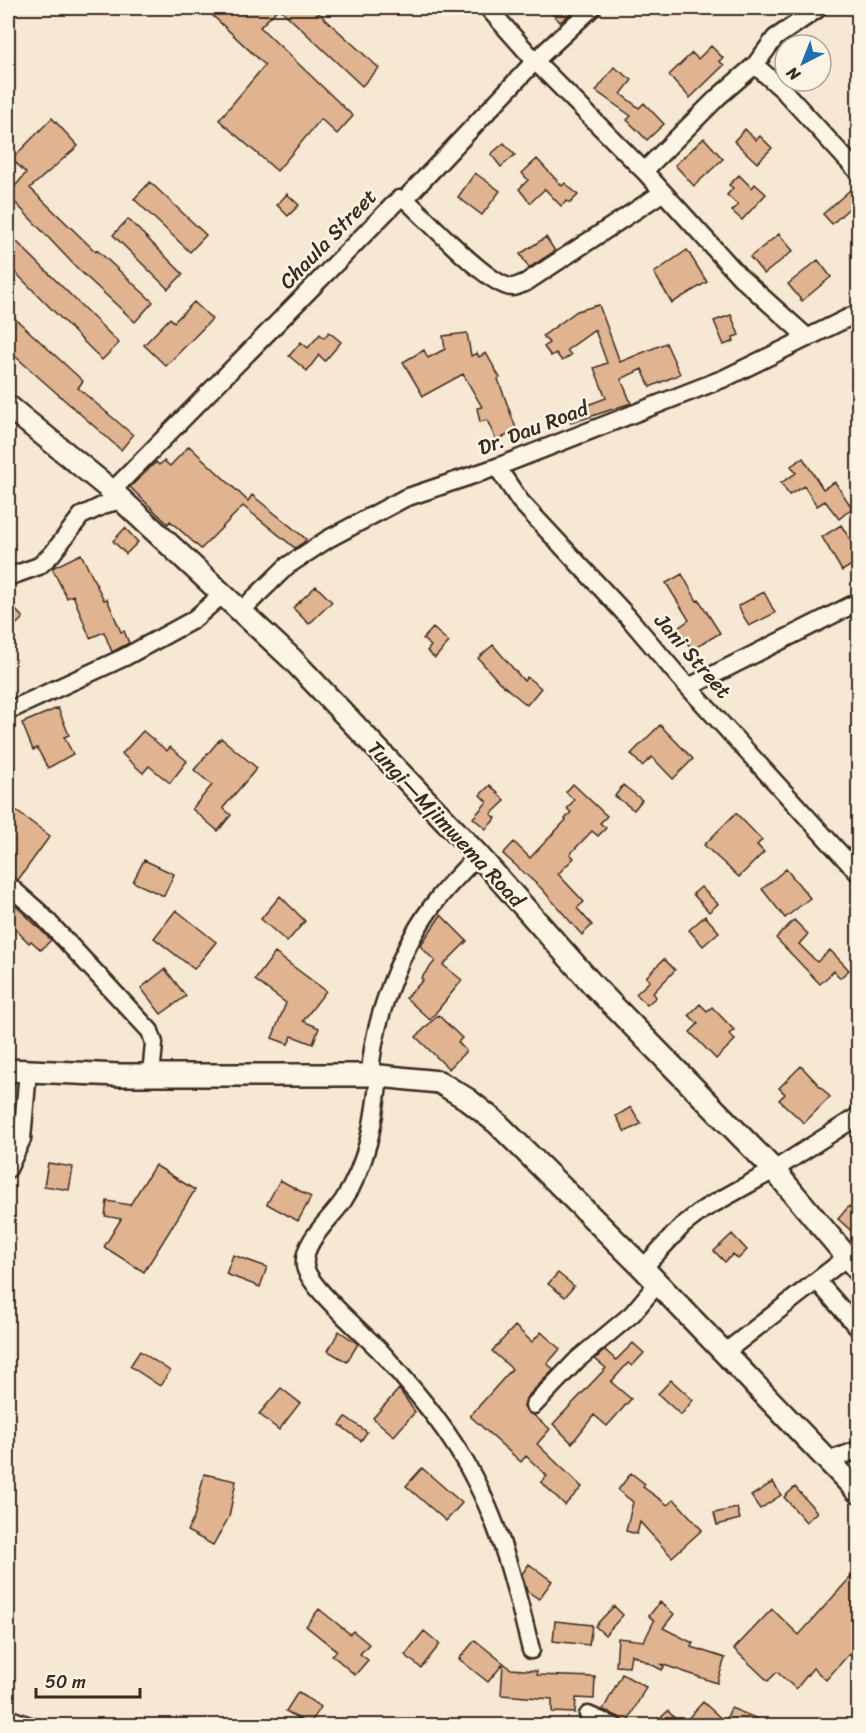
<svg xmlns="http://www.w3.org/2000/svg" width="866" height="1733" viewBox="0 0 866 1733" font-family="Sriracha,sans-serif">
<rect width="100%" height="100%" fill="#f7e8d4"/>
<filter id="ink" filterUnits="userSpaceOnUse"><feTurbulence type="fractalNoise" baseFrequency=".0167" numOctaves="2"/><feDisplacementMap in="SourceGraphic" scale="12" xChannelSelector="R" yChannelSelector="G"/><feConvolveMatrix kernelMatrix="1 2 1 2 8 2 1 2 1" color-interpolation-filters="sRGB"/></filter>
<g filter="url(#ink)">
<path fill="#e1b491" stroke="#3b2a1e" stroke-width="1.5" d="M217,8H234L241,14L247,8H279L260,27L353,116L337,134L321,119L277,171L219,120L265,65L211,14Z
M279,8H313L379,68L362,86Z
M547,8H577L560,22Z
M711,46L723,58L719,61L724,65L690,98L669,75L692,53L698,59Z
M614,67L632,80L621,94L639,108L644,103L664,124L647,140L627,120L631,116L596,91Z
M52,118L78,146L30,188L96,252L97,250L153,302L135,322L78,269L8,195L26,173L12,159Z
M745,129L756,140L760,136L772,148L757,163L734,141Z
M704,138L723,159L694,186L675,165Z
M504,143L515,155L501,167L491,154Z
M537,159L562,186L565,183L578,195L570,203L567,201L561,206L545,189L530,203L519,189L528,180L522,173Z
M475,173L500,191L482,215L458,197Z
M739,175L752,188L755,184L766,194L742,220L732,211L738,205L727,195L733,188L729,185Z
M150,182L206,235L190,252L134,199Z
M850,190L858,200L832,224L823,214Z
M287,194L299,205L288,216L277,205Z
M128,219L183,274L168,289L113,235Z
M8,233L119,343L102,360L8,265Z
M779,234L793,251L764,274L750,257Z
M546,237L555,251L529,268L520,254Z
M687,250L707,282L672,303L654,273Z
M818,260L831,277L802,301L788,284Z
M194,302L212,319L166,366L144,345L170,318L174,322Z
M599,305L620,362L666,343L680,374L650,387L642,369L621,379L631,403L571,423L567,413L606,398L594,368L607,363L595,330L567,350L571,355L562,361L556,353L551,356L544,347L549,343L543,336L577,311Z
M8,312L83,381L78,388L133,435L121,450L8,350Z
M731,315L739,335L733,337L734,341L724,345L714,321Z
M329,332L341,342L325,361L319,355L307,371L289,356L301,342L308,348L320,334L324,338Z
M467,333L471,356L477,353L479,357L486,353L500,378L498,379L517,431L496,440L487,420L480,422L477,408L482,407L463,374L423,396L403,362L424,350L428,358L445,349L443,336Z
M189,446L248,501L252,495L306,539L303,543L295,548L243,506L201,549L170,521L168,524L130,487L156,462L159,465L164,461L170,466Z
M803,458L823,489L835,482L852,508L839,519L825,501L817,506L804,486L789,495L781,483L796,473L791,466Z
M841,525L854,546L858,543V561L842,571L822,537Z
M125,528L138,542L126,554L113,541Z
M81,554L104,600L107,599L121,632L124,631L129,643L112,652L104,632L90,638L73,595L67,598L52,568Z
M682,574L697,601L699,600L720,633L692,650L678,628L689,620L666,583Z
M316,586L332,602L309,624L293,608Z
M764,592L775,613L749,626L738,606Z
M8,601L23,618L8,632Z
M433,628L449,642L435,658L427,651L431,646L423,639Z
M493,645L524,681L527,677L541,688L527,705L499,682L478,658Z
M58,708L69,735L64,737L73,754L48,768L37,748L33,750L22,723Z
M660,725L693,759L673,779L652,757L642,766L631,754Z
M143,731L167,751L170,747L187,761L170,783L149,766L143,773L122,754Z
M221,738L257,768L223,808L231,815L218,831L192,809L212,785L194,770Z
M573,784L607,816L600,823L606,828L598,836L592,831L570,854L574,858L558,874L584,902L577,908L592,925L582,935L541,888L503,854L514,842L530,858L566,820L565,819L571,812L567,809L574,800L566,792Z
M490,785L505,801L491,814L496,818L486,829L473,818L487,802L480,795Z
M623,785L642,800L634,810L615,796Z
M8,805L50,836L18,880L8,875Z
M736,813L762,840L757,845L764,852L739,877L704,845Z
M144,860L174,874L164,896L133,882Z
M786,869L810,898L785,918L762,889Z
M701,887L718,904L709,912L693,894Z
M280,896L305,921L287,942L261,919Z
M8,898L51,940L41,950L31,941L29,943L8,922Z
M176,910L216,942L194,969L154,938Z
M441,915L467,941L443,965L462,980L430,1020L406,998L423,980L421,978L435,961L420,946Z
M705,916L719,932L703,946L689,930Z
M794,920L808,934L799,944L817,962L830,950L849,970L840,978L834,971L820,984L776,938Z
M275,953L326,991L303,1021L319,1028L313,1044L292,1036L288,1044L272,1038L286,1003L255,980Z
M664,959L675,970L653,993L656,997L647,1005L636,994L650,981L646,977Z
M165,969L186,996L161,1014L141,988Z
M700,1004L707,1011L712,1007L734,1030L729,1034L735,1040L716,1059L690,1032L698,1024L689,1015Z
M438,1015L462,1038L458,1042L466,1051L449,1069L416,1037Z
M801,1066L830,1097L804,1123L779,1100L785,1094L779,1088Z
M631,1107L641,1124L625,1132L616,1116Z
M48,1163L73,1167L69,1190L44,1186Z
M155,1165L195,1190L144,1272L104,1247L121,1219L105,1216L107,1201L130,1205Z
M280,1180L311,1197L298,1221L267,1204Z
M849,1206L858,1215V1237L838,1219Z
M732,1234L747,1250L738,1259L733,1254L725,1262L714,1251Z
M233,1255L267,1267L260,1287L226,1274Z
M558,1273L574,1286L565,1297L548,1284Z
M515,1326L532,1342L541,1332L560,1349L547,1364L554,1369L526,1398L524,1407L550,1429L537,1444L582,1487L565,1505L541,1482L547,1476L526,1456L521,1462L470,1416L512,1369L492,1351Z
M339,1331L358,1344L347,1362L328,1351Z
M633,1343L644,1353L632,1366L628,1363L611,1382L631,1399L607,1426L594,1415L572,1443L553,1424L606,1368L595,1359L605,1350L616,1360Z
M140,1351L170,1371L160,1386L130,1366Z
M671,1380L693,1400L681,1415L658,1394Z
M281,1388L300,1403L279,1430L259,1414Z
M399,1389L415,1412L394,1436L373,1418Z
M346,1417L367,1432L361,1441L340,1425Z
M422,1468L462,1503L446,1521L406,1486Z
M631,1473L645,1484L643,1487L668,1505L674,1499L702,1530L672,1557L640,1522L637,1534L626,1531L633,1502L618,1490Z
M204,1474L236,1481L229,1517L213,1545L187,1531L194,1518Z
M773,1482L781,1495L760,1509L751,1496Z
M795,1487L817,1512L806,1522L784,1497Z
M737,1508L740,1519L717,1525L714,1513Z
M529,1564L552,1581L539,1599L527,1591L522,1574Z
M858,1569V1662L849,1654L826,1680L813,1668L796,1689L777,1672L768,1681L734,1649L772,1609L799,1635Z
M660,1602L674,1614L663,1628L693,1643L691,1647L725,1658L717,1683L661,1664L664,1667L662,1670L631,1654L629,1667L616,1666L618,1638L644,1641L654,1621L649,1616Z
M614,1606L623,1615L605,1635L595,1626Z
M319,1609L350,1634L353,1631L369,1644L360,1654L368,1660L355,1675L332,1655L337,1651L306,1626Z
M555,1621L592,1625L589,1645L553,1641Z
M424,1631L440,1644L421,1668L405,1655Z
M475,1640L511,1669L537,1671V1675L595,1677L594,1699L576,1698L575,1713L552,1712V1699L501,1695L503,1664L488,1682L459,1659Z
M622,1674L646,1687L626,1724L619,1717L603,1710Z
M298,1692L321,1707L309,1725L286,1711Z
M703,1702L725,1722L731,1708L773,1725H682Z
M668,1711L681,1725H653Z"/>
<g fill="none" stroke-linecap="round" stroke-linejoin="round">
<g stroke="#3b2a1e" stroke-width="21">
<path id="minor" d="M488,8L535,61L644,171L740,277L808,338
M755,65L783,90L858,172
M644,171L718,97L755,65L775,38L819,8
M405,199L535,61L592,8
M497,467L520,501L628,617L679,677L858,873
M112,491L399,199H405C424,216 489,287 512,287C516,287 521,284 525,283L662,193
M8,577L39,566L52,554L81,516L106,504L123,500
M241,611L287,566L328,539L405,498L497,467L725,378L858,313
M689,687L858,602
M8,711L125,657L193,620L223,594
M8,885L39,912L150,1031L154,1043L151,1076
M370,1075C373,1020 402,943 437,900C449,884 464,870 478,855
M379,1076C374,1121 368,1163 343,1201C330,1220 302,1242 305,1266C308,1287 367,1336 383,1354C417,1393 453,1435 476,1482C503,1534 517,1593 531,1650
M8,1169L22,1139L28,1071
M643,1268L682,1226L704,1209L774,1170L858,1116
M818,1282L858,1328
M724,1353L847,1257
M534,1405L577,1360L632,1314L658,1283
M827,1461L858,1450
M588,1715L614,1726
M8,1718L30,1726"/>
</g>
<g stroke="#3b2a1e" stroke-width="26">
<path id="tertiary" d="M8,406L112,491L292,659L478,855L594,986L774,1170L858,1270
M8,1070L119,1075H370L439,1082L467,1099L497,1123L643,1268L858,1492"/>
</g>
<use href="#minor" stroke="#fcf5e5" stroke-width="16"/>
<use href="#tertiary" stroke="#fcf5e5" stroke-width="21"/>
</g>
</g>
<g text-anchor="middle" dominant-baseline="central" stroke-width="5" stroke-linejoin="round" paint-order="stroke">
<g font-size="21" fill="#3b2a1e" stroke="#fcf5e5">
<text transform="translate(328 239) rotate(-46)">Chaula Street</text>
<text transform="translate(533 428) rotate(-21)">Dr. Dau Road</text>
<text transform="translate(693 656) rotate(49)">Jani Street</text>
<text transform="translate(446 824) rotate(47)">Tungi—Mjimwema Road</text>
</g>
</g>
<rect width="866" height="1733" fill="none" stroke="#fcf5e5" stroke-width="30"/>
<rect x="15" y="15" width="836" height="1703" fill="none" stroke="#3b2a1e" stroke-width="2" filter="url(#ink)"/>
<g transform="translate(803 63) rotate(222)"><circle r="28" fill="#fcf5e5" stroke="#afa495" stroke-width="1.5"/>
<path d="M0-4.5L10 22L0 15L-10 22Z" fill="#1f6fb2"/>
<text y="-9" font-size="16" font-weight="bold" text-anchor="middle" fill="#3b2a1e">N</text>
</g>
<path d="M36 1688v9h104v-9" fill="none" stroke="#3b2a1e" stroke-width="3"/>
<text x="45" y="1688" font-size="18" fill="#3b2a1e" stroke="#fcf5e5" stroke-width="4.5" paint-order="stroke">50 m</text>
</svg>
